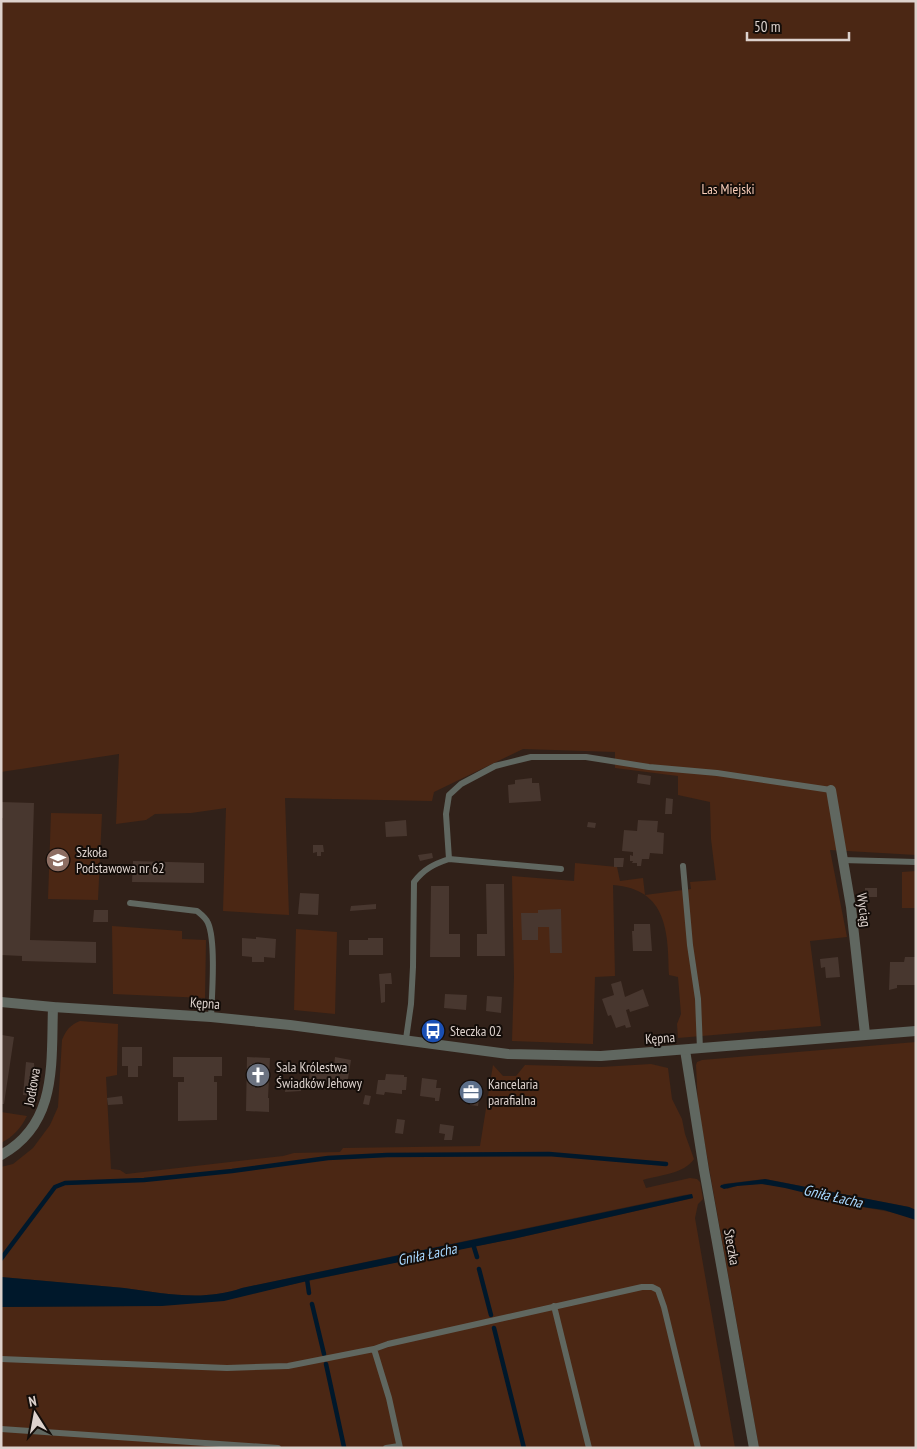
<svg xmlns="http://www.w3.org/2000/svg" width="917" height="1449" viewBox="0 0 917 1449" font-family="'PT Sans Narrow',sans-serif">
<rect width="100%" height="100%" fill="#312119"/>
<path fill="#4b2714" d="M1,1H916V855L830,850L847,937L810,941L821,1026L678,1038L677,1024L681,1014L678,977L669,975C668,933 668,889 613,885L615,976L595,977L593,1044L512,1041L514,977L512,876L574,881L575,863L617,867L620,881L643,878L645,895L691,889L690,882L716,880L711,839L710,802L678,795V776L615,768V752L523,749L434,792L432,801L285,798L289,915L223,911L226,808L191,813L155,814L146,820L116,824L119,754L1,772Z
M51,813L102,814L98,900L48,899Z
M916,871V908H902V872Z
M112,926L182,931V939L206,940L205,998L113,994Z
M296,929L337,932L335,1014L294,1010Z
M80,1021L118,1024L117,1075L106,1077L111,1169L120,1170L126,1174L283,1156L294,1153L340,1152L343,1148L480,1146L493,1065L503,1076H516L525,1065L601,1067L651,1064L668,1068L672,1099L682,1119L685,1134L694,1159C684,1174 659,1175 643,1180L646,1188L690,1178L697,1179L700,1182L703,1199L698,1204L695,1218L735,1448H1V1307L128,1306L261,1291L440,1253L513,1239L693,1198L692,1194L684,1195L242,1288C202,1302 164,1293 124,1288C83,1284 42,1281 1,1277V1167L13,1164L33,1148L50,1125L58,1107L62,1040C66,1030 70,1025 80,1021Z
M916,1042V1210L909,1207L765,1179L723,1184L727,1189C766,1173 824,1199 863,1207C881,1211 899,1212 916,1220V1448H759L698,1106L696,1065L697,1062L702,1060Z
M1,1112L27,1116C21,1128 13,1137 1,1143Z"/>
<path fill="#00182b" d="M765,1179L909,1207L916,1210V1220L884,1210L863,1207L785,1188L762,1184L737,1186L724,1189L720,1187L721,1185L726,1184Z
M692,1194L693,1198L513,1239L311,1280L224,1301L162,1306L1,1307V1277C42,1281 83,1284 124,1288C164,1293 202,1302 242,1288Z"/>
<g fill="none" stroke-linecap="round" stroke-linejoin="round">
<path stroke="#00182b" stroke-width="4.5" d="M473,1244L477,1257
M1,1259L55,1187L65,1183L144,1180L232,1171L328,1158L387,1155L549,1154L666,1164
M479,1269L491,1315
M307,1279L309,1293
M312,1304L324,1354
M494,1328L524,1448
M326,1364L344,1447"/>
</g>
<path fill="#48372f" d="M638,774L651,776L650,785L637,783Z
M532,778V783H539L541,801L509,803L508,785L515,784V780Z
M666,798L673,799L672,814H665Z
M1,802L34,803L30,940L96,942V963L22,961V956L1,955L3,818H1Z
M406,820L407,836L386,837L385,822Z
M638,820L658,821L657,832L664,833L663,854L650,853L649,859H642L641,866H637V863H632L633,861H630V855L633,856V852L622,851L624,830L637,831Z
M588,822L596,823L595,828L587,827Z
M313,845H323L324,852H321V856H317V852L313,853Z
M432,853L433,858L420,861L418,855Z
M614,858H624L623,867H614Z
M133,861L204,863V883L132,882Z
M486,884H504L505,956H477V934H487Z
M431,886H449V934H460V957H430Z
M865,888H877V897H865Z
M300,893L319,894L318,915L298,914Z
M376,904V909L350,911L351,906Z
M561,909L562,953H550L549,927H538V940H522L521,913H538V910Z
M94,910H108V922H93Z
M634,924H650L652,951H633L632,931H634Z
M256,937L276,939L275,958L264,957V962H252V957L242,956V938L256,939Z
M368,938H383V955H349V940H368Z
M838,957L840,977L826,978L825,967L821,968L820,959Z
M905,957H916V985H897V988L889,990L890,962H904Z
M391,973L392,984H385V1002L381,1003L379,974Z
M621,981L625,997L643,989L649,1006L630,1012L629,1009L626,1010L631,1027L626,1028L625,1025L616,1028L611,1015L608,1016L602,999L614,995L611,984Z
M445,994L467,995L466,1010L444,1008Z
M487,996L502,997L501,1013L486,1011Z
M2,1035L14,1037L4,1104H1Z
M122,1047H142V1066H138V1077H128V1066H122Z
M173,1057H222V1076H214V1082H217V1120L178,1121V1082H184V1077H173Z
M247,1057L270,1058L268,1098H269V1112L246,1111Z
M335,1057L351,1060L347,1085L342,1084L341,1090L331,1088V1082L309,1079L311,1063L334,1066Z
M26,1062L34,1063L36,1088L35,1096L23,1095Z
M386,1074L404,1075V1077H407L406,1090H402V1094L385,1092L384,1095L376,1094L378,1080H385Z
M422,1078L437,1080L436,1088H441L439,1101H435V1098L420,1096Z
M290,1079L302,1080L301,1091L285,1092L286,1084L290,1085Z
M463,1083L481,1085L478,1106L470,1105V1100L461,1099Z
M365,1095L371,1096L369,1105L363,1104Z
M122,1096L123,1104L108,1105L107,1098Z
M397,1119L405,1120L403,1134L395,1133Z
M440,1124L454,1126L452,1140H444L445,1134L439,1133Z"/>
<g fill="none" stroke-linecap="round" stroke-linejoin="round">
<path stroke="#606760" stroke-width="6" d="M449,859L446,814L449,795L461,784L495,766L531,757H586L649,767L717,773L831,790
M842,860L916,862
M683,866L690,945L698,999L700,1049
M130,903L197,911C202,915 206,918 208,923C216,941 212,995 211,1017
M406,1039L411,1004L413,967L414,882C424,869 434,864 449,859L561,869
M554,1306L589,1448
M374,1349L389,1398L400,1448
M1,1359L227,1368L288,1366L374,1349L388,1344L642,1287H652L658,1290L664,1307L698,1448
M1,1429L278,1448
M386,1448L399,1446"/>
<path stroke="#606760" stroke-width="10" d="M831,790L851,907L865,1034
M685,1050L704,1170L754,1448
M1,1155C58,1124 51,1063 53,1007"/>
<path stroke="#606760" stroke-width="10" d="M1,1002L53,1007L211,1017L290,1025L508,1054L601,1056L916,1031"/>
</g>
<defs>
<g id="school-disc" transform="scale(1.25)"><circle r="9.5" fill="#8d6e63" stroke="#140d09"/><path d="M0-5L7-2L0 1L-7-2ZM-4 1L0 2.5L4 1V4Q0 6-4 4Z" fill="#fff"/></g>
<g id="bus-disc" transform="scale(1.25)"><circle r="9.5" fill="#1a4fb4" stroke="#140d09"/><path d="M-5-6H5V4H4V6H2V4H-2V6H-4V4H-5ZM-3.5-4V0h7V-4ZM-3.5 1.2v1.5H-2V1.2ZM2 1.2v1.5H3.5V1.2Z" fill="#fff"/></g>
<g id="church-disc" transform="scale(1.25)"><circle r="9.5" fill="#6b7280" stroke="#140d09"/><path d="M-1.2-6h2.4v3.5h3.3v2.4h-3.3V6h-2.4V-.1h-3.3v-2.4h3.3Z" fill="#fff"/></g>
<g id="office-disc" transform="scale(1.25)"><circle r="9.5" fill="#5c6f8a" stroke="#140d09"/><path d="M-6-3h4V-5.5h4V-3h4V5H-6ZM-1-4.5V-3h2v-1.5ZM-6 0V1H6V0Z" fill="#fff"/></g>
</defs>
<g fill-rule="evenodd">
<use href="#school-disc" x="58" y="860"/>
<use href="#bus-disc" x="433" y="1031"/>
<use href="#church-disc" x="258" y="1075"/>
<use href="#office-disc" x="471" y="1092"/>
</g>
<g text-anchor="middle" dominant-baseline="central" stroke-width="4" stroke-linejoin="round" paint-order="stroke">
<g font-size="14" fill="#f8cdb9" stroke="#140d09">
<text x="728" y="189">Las Miejski</text>
</g>
<g font-size="14" fill="#ddd2cd" stroke="#140d09" text-anchor="start">
<text x="76" y="852">Szkoła<tspan x="76" dy="16">Podstawowa nr 62</tspan></text>
<text x="450" y="1031">Steczka 02</text>
<text x="276" y="1067">Sala Królestwa<tspan x="276" dy="16">Świadków Jehowy</tspan></text>
<text x="488" y="1084">Kancelaria<tspan x="488" dy="16">parafialna</tspan></text>
</g>
<g font-size="14" fill="#ddd2cd" stroke="#140d09">
<text transform="translate(864 910) rotate(82)">Wyciąg</text>
<text transform="translate(205 1003) rotate(4)">Kępna</text>
<text transform="translate(660 1038) rotate(-4)">Kępna</text>
<text transform="translate(32 1087) rotate(-80)">Jodłowa</text>
<text transform="translate(732 1247) rotate(80)">Steczka</text>
</g>
<g font-size="15" font-style="italic" fill="#a7d7fe" stroke="#140d09">
<text transform="translate(833 1196) rotate(13)">Gniła Łacha</text>
<text transform="translate(427 1254) rotate(-12)">Gniła Łacha</text>
</g>
</g>
<rect width="917" height="1449" fill="none" stroke="#ddd2cd" stroke-width="5"/>
<g transform="translate(35 1414) rotate(349)" stroke="#140d09" stroke-width="4" paint-order="stroke">
<path d="M0-4L9 19L0 12L-9 19Z" fill="#ddd2cd"/>
<text y="-8" font-size="14" font-weight="bold" text-anchor="middle" fill="#ddd2cd">N</text>
</g>
<path d="M747 32v8h102v-8" fill="none" stroke="#ddd2cd" stroke-width="2.5"/>
<text x="754" y="32" font-size="15" fill="#ddd2cd" stroke="#140d09" stroke-width="4" paint-order="stroke">50 m</text>
</svg>
